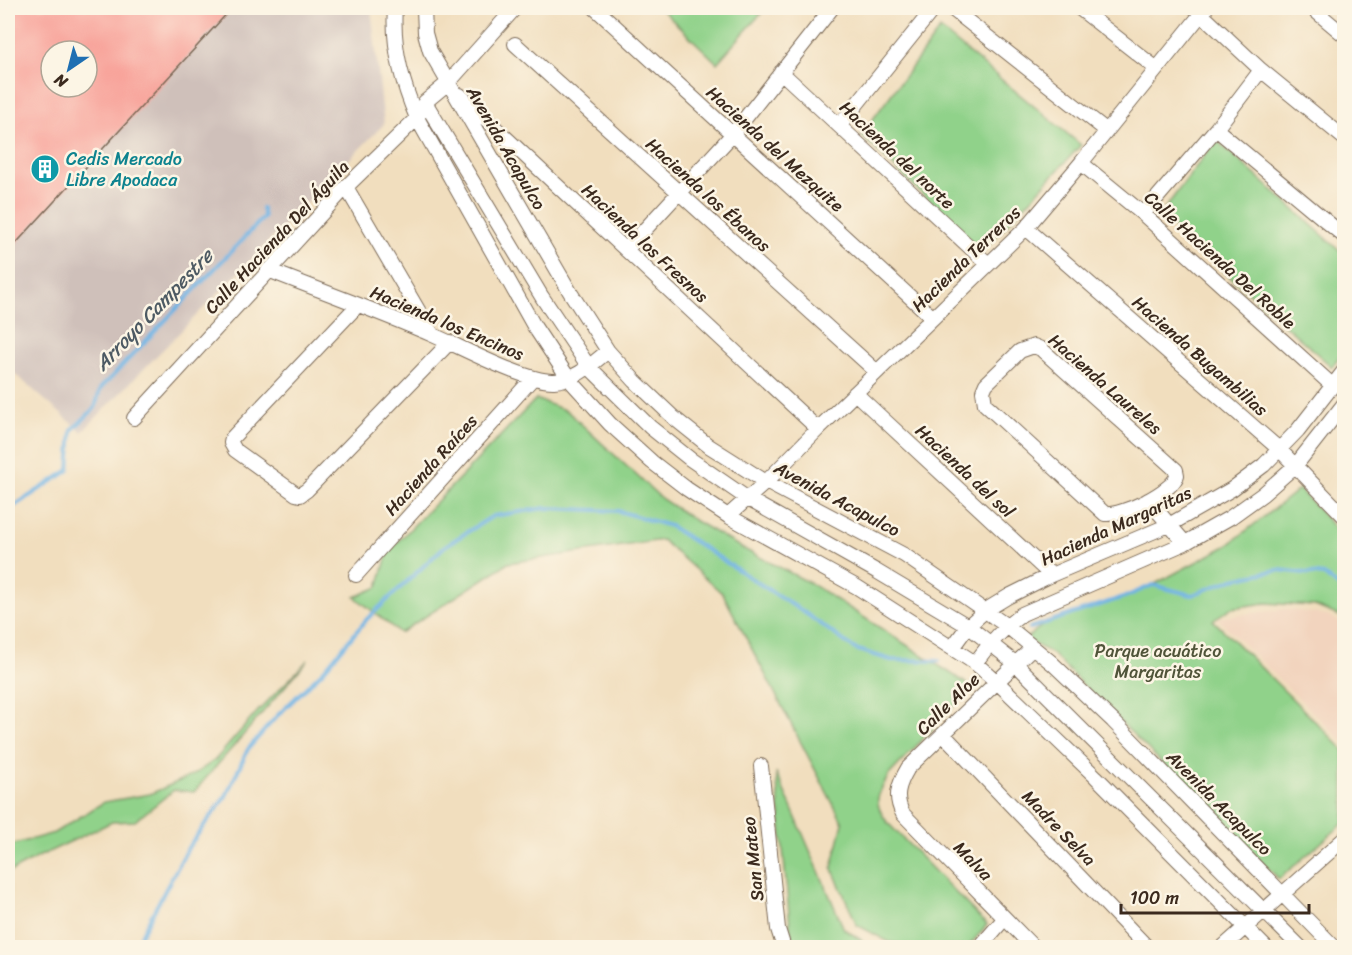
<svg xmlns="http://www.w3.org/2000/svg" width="1352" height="955" viewBox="0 0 1352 955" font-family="Sriracha,sans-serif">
<rect width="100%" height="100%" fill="#fcf5e5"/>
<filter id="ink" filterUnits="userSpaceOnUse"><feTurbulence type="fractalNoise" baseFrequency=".0167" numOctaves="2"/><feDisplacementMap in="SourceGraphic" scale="12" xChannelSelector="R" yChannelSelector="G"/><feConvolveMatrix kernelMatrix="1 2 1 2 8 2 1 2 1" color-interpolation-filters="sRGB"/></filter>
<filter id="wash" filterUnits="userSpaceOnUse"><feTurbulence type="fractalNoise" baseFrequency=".008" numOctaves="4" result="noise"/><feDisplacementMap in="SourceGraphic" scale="24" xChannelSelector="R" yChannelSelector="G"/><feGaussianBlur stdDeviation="1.35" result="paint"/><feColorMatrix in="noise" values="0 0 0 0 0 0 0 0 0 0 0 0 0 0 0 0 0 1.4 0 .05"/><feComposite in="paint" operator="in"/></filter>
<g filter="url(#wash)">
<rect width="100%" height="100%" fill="#f1debe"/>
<path fill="#f2d4be" d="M1285,609L1327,615L1344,624V743L1217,618Z"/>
<path fill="#cfc0ba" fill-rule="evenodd" d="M8,8H371L384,124L82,432L8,368ZM51,51H87V87H51Z"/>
<path fill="#90d28a" stroke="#667e54" stroke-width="1.5" d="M660,8H766L717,63Z
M940,29L1081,145L982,252L861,135Z
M1216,140L1344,254V352L1332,367L1160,215Z
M536,399L567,411L662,499L694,520L742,548L812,584L972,687L889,775C877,796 872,801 887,822L987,925L968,947H914L889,942L857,925L832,868L843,823L723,594L662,540L508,563L400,633L355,597L378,587L388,552Z
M1299,489L1344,538V618L1315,606L1266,603L1231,608L1213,620L1344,750V823L1279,879L1051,653L1025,639L1048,621L1127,596L1153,585L1228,545Z
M308,660L194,792L174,790L135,821L112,822L40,856L8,873V846L54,833L104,802L150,794L193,775L215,760L258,711Z
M776,772L844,929L872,947H792Z"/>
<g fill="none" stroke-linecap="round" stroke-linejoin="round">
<path stroke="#6eb2e4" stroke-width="4" d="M8,510L69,470L72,430L95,408L100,389L264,217L262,208
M1030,628L1127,596L1153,585L1192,595L1233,579L1278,570L1324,575L1344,591
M134,948L189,846L226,796L248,749L277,716L324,670L367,619L445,546L493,516L546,508L618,511L670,526L805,613L855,649L891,660L939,661"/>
</g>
<g id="blocks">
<path fill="#f8a49b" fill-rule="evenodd" d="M8,8H232L8,252ZM51,51H87V87H51Z"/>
</g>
</g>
<g filter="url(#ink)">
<use href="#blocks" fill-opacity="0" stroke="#7b6956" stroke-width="1.5"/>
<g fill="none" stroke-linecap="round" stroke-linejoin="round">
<g stroke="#7b6956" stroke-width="16">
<path id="minor" d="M395,8C392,46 402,83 417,118L534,326L569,379L610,424L652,462L687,489L728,516L857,587L975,663L997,682L1096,777L1266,948
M424,8L425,33L430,51L570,292L608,351L635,381L674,418L709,446L766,482L904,555L1007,626L1052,663L1113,721L1335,948
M595,8L932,317
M951,8L1107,131
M1079,8L1157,69
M1195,8L1261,70L1344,138
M1312,8L1344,35
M515,44L877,372
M781,72L988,264
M460,95L818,429
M425,102L542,297L589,367L650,427L690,459L748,499L876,571L968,626L1015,663L1301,948
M840,125L934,8
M1216,129L1344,236
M1081,163L1143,214L1333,386
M346,187L432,334
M1143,214L1216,129L1261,70
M1026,228L1279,449L1344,516
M626,250L732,135L832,8
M268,270C324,292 380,312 435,336C463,348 526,382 554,381C576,380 592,364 608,351
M358,305L232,438L231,443L235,450L296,494L300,495L307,490L450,342
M1034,346L1041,349L1176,470L1177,475C1173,492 1121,516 1105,514L985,404L983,391L986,384L1020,351Z
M855,393L1051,575
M134,418L346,187L417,118L425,102L448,83L515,8
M1148,500L1185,543
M728,516L766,482L818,429L1026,228L1081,163L1206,8
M356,575L532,379
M1033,647L908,768C898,785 894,797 903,814L1034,948
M952,648L968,626L986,610L1009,596L1051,575L1169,525L1232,489L1264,465L1298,430L1344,371
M975,663C989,644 1003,628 1022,614L1185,543L1231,517L1263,494L1296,465L1344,404
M943,734L1148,948
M761,766L778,929L784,948
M979,948L1004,919
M1222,948L1344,839"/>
</g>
<use href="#minor" stroke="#fff" stroke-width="14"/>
</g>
</g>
<defs>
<g id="building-disc" transform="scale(1.5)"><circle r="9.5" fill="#0f9aa8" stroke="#fcf5e5"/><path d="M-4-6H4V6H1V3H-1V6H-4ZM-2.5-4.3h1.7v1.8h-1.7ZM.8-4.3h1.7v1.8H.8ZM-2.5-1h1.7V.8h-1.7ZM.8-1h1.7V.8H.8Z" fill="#fff"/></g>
</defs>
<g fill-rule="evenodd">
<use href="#building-disc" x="45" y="169"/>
</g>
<g text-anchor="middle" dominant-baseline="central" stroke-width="5" stroke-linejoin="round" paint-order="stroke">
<g font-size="18" fill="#3b2a1e" stroke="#fcf5e5">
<text transform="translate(506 148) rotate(60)">Avenida Acapulco</text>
<text transform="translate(775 149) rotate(42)">Hacienda del Mezquite</text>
<text transform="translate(897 155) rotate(43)">Hacienda del norte</text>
<text transform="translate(708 195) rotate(42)">Hacienda los Ébanos</text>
<text transform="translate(277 237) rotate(-47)">Calle Hacienda Del Águila</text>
<text transform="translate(645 243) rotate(43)">Hacienda los Fresnos</text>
<text transform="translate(966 259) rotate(-44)">Hacienda Terreros</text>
<text transform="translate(1220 260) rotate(42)">Calle Hacienda Del Roble</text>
<text transform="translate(447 323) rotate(23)">Hacienda los Encinos</text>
<text transform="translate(1200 356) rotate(41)">Hacienda Bugambilias</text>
<text transform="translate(1105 384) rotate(41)">Hacienda Laureles</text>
<text transform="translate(431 465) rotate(-48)">Hacienda Raíces</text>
<text transform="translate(965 471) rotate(43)">Hacienda del sol</text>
<text transform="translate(837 499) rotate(28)">Avenida Acapulco</text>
<text transform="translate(1116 526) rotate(-25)">Hacienda Margaritas</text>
<text transform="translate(948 704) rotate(-44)">Calle Aloe</text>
<text transform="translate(1219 803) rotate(45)">Avenida Acapulco</text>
<text transform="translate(1059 828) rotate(46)">Madre Selva</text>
<text transform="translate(753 859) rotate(-96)">San Mateo</text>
<text transform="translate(973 861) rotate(46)">Malva</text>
</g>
<g font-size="18" fill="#0d838f" stroke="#fcf5e5" text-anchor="start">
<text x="66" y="159">Cedis Mercado<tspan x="66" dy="21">Libre Apodaca</tspan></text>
</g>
<g font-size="18" fill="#505439" stroke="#fcf5e5">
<text x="1158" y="651">Parque acuático<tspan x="1158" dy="21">Margaritas</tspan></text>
</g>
<g font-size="20" font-style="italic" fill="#4d5a63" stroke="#fcf5e5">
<text transform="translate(154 310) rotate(-46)">Arroyo Campestre</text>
</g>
</g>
<rect width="1352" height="955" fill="none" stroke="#fcf5e5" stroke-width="30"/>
<g transform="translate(69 69) rotate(215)"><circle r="28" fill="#fcf5e5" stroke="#afa495" stroke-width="1.5"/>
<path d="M0-4.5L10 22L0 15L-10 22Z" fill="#1f6fb2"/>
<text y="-9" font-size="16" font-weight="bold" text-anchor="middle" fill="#3b2a1e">N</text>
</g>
<path d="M1121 904v9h188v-9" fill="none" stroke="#3b2a1e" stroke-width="3"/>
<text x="1130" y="904" font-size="18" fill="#3b2a1e" stroke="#fcf5e5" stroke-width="4.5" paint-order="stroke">100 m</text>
</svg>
